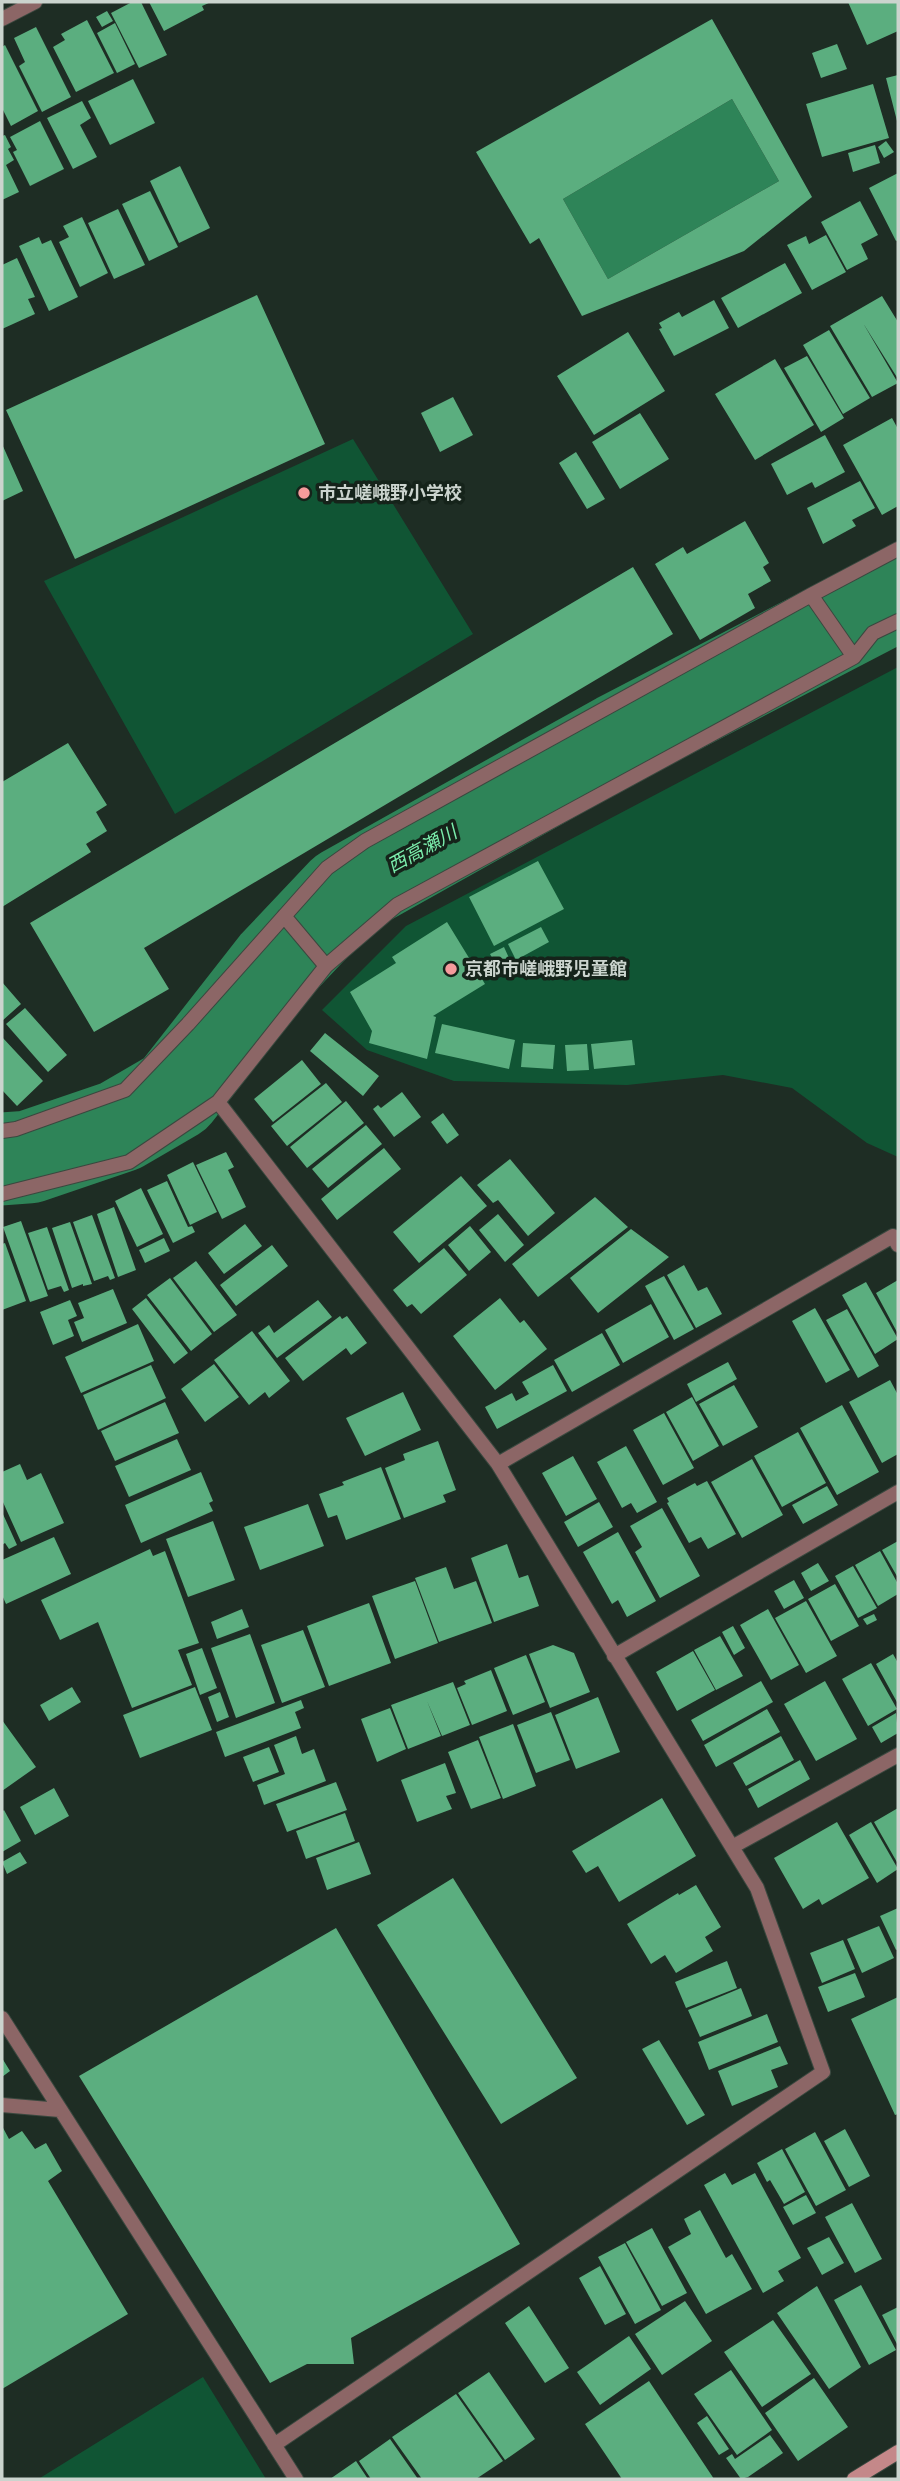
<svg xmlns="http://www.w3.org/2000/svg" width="900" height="2481" viewBox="0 0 900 2481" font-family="Arial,'Noto Sans JP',sans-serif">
<rect width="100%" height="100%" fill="#1e2d24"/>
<path fill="#105534" d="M353,439L473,634L175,814L44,581Z
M898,667V1157L867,1143L792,1088L723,1075L627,1085L454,1081L367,1050L322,1010L406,926Z
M203,2377L266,2479H40V2478Z"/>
<path fill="#2e8458" d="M732,99L779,181L608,279L563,199Z"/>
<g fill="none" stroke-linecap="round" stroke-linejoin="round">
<path stroke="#2e8458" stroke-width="93" d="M2,1159L29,1157L120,1126L175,1094L276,965L344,893L619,739L898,594"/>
</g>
<path fill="#5bae7f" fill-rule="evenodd" d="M132,2H141L167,55L139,68L111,13Z
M149,2H211L202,6L204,10L164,31Z
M848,2H898V31L867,45Z
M107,11L113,21L102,27L96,17Z
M712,19L812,197L744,251L582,316L539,238L530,244L476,152ZM732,99L779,181L608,279L563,199Z
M87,20L114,73L76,92L53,47L65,40L61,34Z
M115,23L135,64L117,73L97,33Z
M36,27L71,97L42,112L19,66L25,62L14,38Z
M837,44L847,69L821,78L812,53Z
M5,45L38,111L11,126L2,108V47Z
M898,75V121H897L886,78Z
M133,79L155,123L110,145L88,101Z
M873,84L889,138L822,157L806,104Z
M82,101L91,118L80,125L97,157L73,169L47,118Z
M40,121L64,169L30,186L13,152L17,150L10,137Z
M5,135L11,147L8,149L14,160L6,165L19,192L2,200V136Z
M886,141L894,152L884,158L878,147Z
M875,145L880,163L853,172L848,153Z
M180,166L210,228L179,243L150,181Z
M898,173V240L896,241L869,188Z
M150,191L178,247L149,261L122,204Z
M860,201L878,235L861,244L868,259L847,270L821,222Z
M118,209L145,265L114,279L88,223Z
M82,217L108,273L80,287L59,242L69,237L63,226Z
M826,235L846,272L812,290L787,245L806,236L809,244Z
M39,237L42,244L51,240L78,297L49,311L19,246Z
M17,258L35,297L28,299L35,314L2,329V265Z
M785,263L802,293L738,328L721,298Z
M257,295L325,444L75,559L6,410Z
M882,296L898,322V379L863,323L898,383L872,397L830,326Z
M714,300L729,328L674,356L659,329L662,328L659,323L679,312L682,317Z
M829,330L870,398L843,414L803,345Z
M628,332L665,391L594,435L557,376Z
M807,356L844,418L821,432L784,368Z
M775,359L814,425L755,460L715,394Z
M453,397L473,435L440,452L421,413Z
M640,413L669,459L620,489L592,442Z
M892,418L898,429V506L882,515L843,445Z
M825,435L845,472L815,488L812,482L787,495L771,464Z
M2,444L23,491L2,501Z
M576,452L605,499L587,509L559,463Z
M860,481L875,508L852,520L856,526L823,544L807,508Z
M745,521L769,563L763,567L771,581L748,594L755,608L700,640L655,564L683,547L687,554Z
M633,567L673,634L144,948L169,989L94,1032L30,923Z
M68,743L107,805L96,812L107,831L86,844L91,852L2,907V782Z
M538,861L564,909L494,946L469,897Z
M447,922L485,984L433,1016L436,1017L427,1059L369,1043L372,1031L350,992L396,963L392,957Z
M541,927L549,942L516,960L508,944Z
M504,947L509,958L496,965L490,954Z
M2,982L21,1004L2,1021Z
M25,1008L67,1055L48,1072L6,1024Z
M442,1024L515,1040L509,1069L435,1053Z
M325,1033L379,1076L363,1096L310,1051Z
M2,1037L43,1081L17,1106L2,1090Z
M632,1040L635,1065L594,1069L591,1044Z
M523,1043L555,1045L553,1069L521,1067Z
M587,1044L589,1070L567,1071L565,1045Z
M302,1060L321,1084L273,1122L254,1099Z
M326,1083L342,1102L287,1146L271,1126Z
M402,1092L421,1117L394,1137L373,1109L378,1105L381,1108Z
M346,1101L364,1123L307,1168L290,1147Z
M443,1113L459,1135L447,1144L431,1122Z
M366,1125L382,1144L328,1188L312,1169Z
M384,1148L401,1169L337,1220L321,1199Z
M226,1152L234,1167L228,1170L246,1207L222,1219L196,1165Z
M510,1159L555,1213L528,1236L498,1200L493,1203L477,1185Z
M193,1162L217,1212L190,1225L167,1175Z
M461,1176L487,1206L419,1263L393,1232Z
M167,1181L188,1227L192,1226L195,1232L173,1243L147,1190Z
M141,1188L163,1234L137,1247L115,1201Z
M595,1197L628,1227L538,1297L512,1264Z
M114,1207L136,1270L118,1277L97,1214Z
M498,1214L524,1245L505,1262L479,1230Z
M92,1215L115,1278L110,1280L108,1276L94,1281L73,1222Z
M21,1221L48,1296L30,1302L3,1227Z
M70,1222L92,1284L83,1286V1284L72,1288L52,1228Z
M245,1224L262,1246L224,1274L208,1253Z
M470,1226L491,1252L469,1271L448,1245Z
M47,1227L69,1290L64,1292L61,1286L48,1290L28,1233Z
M631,1229L669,1257L598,1313L570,1278Z
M164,1238L170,1251L145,1263L139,1250Z
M5,1243L26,1301L2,1310V1244Z
M272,1245L288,1266L236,1306L220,1285Z
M444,1248L467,1275L421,1314L412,1304L407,1307L393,1290Z
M196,1261L237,1315L214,1332L173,1278Z
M684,1265L698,1291L707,1287L722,1314L696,1328L667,1275Z
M664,1276L694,1329L674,1340L645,1286Z
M170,1278L212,1334L191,1351L147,1295Z
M898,1280V1334L876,1293Z
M866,1282L898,1339L875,1354L842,1295Z
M113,1289L127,1323L82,1342L74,1322L84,1318L78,1303Z
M146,1298L188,1353L174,1364L132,1309Z
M500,1298L520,1323L524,1320L547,1349L495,1390L453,1336Z
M70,1300L77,1316L68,1320L74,1336L53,1345L40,1312Z
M318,1300L332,1317L277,1358L258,1333L269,1325L274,1333Z
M651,1304L669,1337L623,1363L605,1330Z
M815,1308L850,1370L826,1383L792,1321Z
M847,1309L879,1366L858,1378L826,1320Z
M340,1316L342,1319L347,1316L367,1343L351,1355L346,1348L303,1381L285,1358Z
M138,1324L154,1361L81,1393L65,1357Z
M252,1331L290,1381L269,1398L265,1392L249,1405L214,1360Z
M602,1333L620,1365L572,1392L554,1360Z
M728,1362L737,1379L696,1402L687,1384Z
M214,1364L239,1397L205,1422L181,1389Z
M151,1365L166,1398L98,1430L83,1395Z
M553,1365L567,1391L497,1429L485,1407L512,1393L516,1401L529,1394L522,1382Z
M890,1380L898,1395V1454L882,1463L849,1402Z
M734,1385L758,1427L723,1446L699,1404Z
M403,1392L421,1430L365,1456L346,1418Z
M692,1397L719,1446L693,1461L666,1412Z
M165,1402L179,1433L115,1461L101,1431Z
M842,1405L879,1472L837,1495L800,1428Z
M664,1413L694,1468L663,1485L633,1430Z
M798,1432L826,1483L782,1507L754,1456Z
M177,1439L191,1470L129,1497L115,1466Z
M438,1441L456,1490L443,1495L446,1502L404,1518L385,1468L405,1460L403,1454Z
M626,1446L657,1502L637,1513L631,1503L622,1508L597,1462Z
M573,1456L597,1499L566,1516L542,1473Z
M752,1459L783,1515L742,1538L711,1482Z
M20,1464L27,1480L41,1473L64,1523L21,1542L2,1500V1472Z
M381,1467L401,1519L346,1540L337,1515L328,1518L319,1494L344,1485L342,1482Z
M201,1472L213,1501L209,1503L213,1511L141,1543L125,1505Z
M707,1481L736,1534L708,1549L701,1537L689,1543L667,1503L669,1502L667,1498L695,1483L697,1486Z
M827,1486L838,1505L803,1524L792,1505Z
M599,1502L613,1527L578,1547L564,1522Z
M308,1504L324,1546L260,1570L244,1527Z
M662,1508L700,1576L660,1598L635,1552L642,1547L630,1526Z
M2,1512L17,1545L9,1549L5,1543L2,1545Z
M213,1521L235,1580L188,1597L166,1539Z
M618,1532L656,1601L627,1617L618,1600L612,1604L583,1552Z
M54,1537L71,1574L6,1604L2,1595V1560Z
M898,1541V1578L882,1550Z
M507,1544L519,1578L528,1575L539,1606L494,1622L471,1558Z
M150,1549L153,1556L165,1551L199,1643L178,1650L192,1685L132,1708L98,1622L60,1640L41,1600Z
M880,1551L898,1584V1594L878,1606L855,1565Z
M818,1563L829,1581L811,1591L801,1573Z
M853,1566L877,1608L858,1618L835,1576Z
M446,1567L454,1589L476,1581L492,1623L439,1642L415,1578Z
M794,1580L804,1598L784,1609L774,1591Z
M415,1581L438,1643L395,1659L372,1596Z
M835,1584L859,1626L831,1641L808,1599Z
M806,1601L837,1656L806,1673L775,1618Z
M369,1603L391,1663L329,1686L307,1626Z
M242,1609L249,1627L217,1639L211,1622Z
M768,1609L799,1665L771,1680L740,1625Z
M874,1614L877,1620L867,1625L863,1619Z
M733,1626L745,1648L734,1655L722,1632Z
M303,1630L325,1687L282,1703L261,1645Z
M250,1634L275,1703L236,1718L211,1648Z
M720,1636L743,1676L716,1690L694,1650Z
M553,1645L574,1653L590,1692L550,1708L529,1654Z
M202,1648L217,1688L200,1695L186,1654Z
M693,1651L715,1690L677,1711L656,1672Z
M893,1654L898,1663V1704L876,1664Z
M526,1655L545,1702L513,1715L494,1668Z
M871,1663L897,1709L868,1726L842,1679Z
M491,1670L507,1711L472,1725L457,1688L466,1684L464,1681Z
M761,1681L773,1702L703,1741L691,1720Z
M825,1681L857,1739L816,1761L784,1704Z
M453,1682L470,1725L442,1736L427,1701L441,1736L408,1749L391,1705Z
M72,1687L81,1702L49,1721L40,1705Z
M195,1687L212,1730L140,1758L123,1715Z
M220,1692L229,1717L217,1722L208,1697Z
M598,1697L620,1752L576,1769L555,1715Z
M301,1700L304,1708L295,1712L301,1728L225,1757L216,1732Z
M390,1708L406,1749L377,1762L361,1719Z
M767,1709L780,1732L716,1767L704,1745Z
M551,1712L570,1760L536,1773L517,1725Z
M896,1713L898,1733L881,1743L872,1727Z
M2,1720L36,1767L2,1791Z
M513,1724L536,1786L503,1799L479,1737Z
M296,1736L302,1754L314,1749L326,1781L264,1805L257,1785L285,1774L274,1745Z
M781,1736L794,1760L746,1786L733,1763Z
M478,1740L501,1798L471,1809L448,1752Z
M269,1747L279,1772L253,1782L243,1757Z
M800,1760L810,1779L758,1808L748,1789Z
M445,1763L456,1793L446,1796L452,1809L417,1822L401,1780Z
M336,1782L347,1810L287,1832L276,1804Z
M54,1788L69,1816L35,1835L20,1807Z
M662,1798L696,1856L619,1902L598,1866L586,1873L572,1851Z
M898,1808V1864L874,1822Z
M4,1810L21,1841L2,1852V1812Z
M345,1813L355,1841L306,1859L296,1831Z
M837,1822L869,1878L822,1905L819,1899L803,1909L774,1858Z
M871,1822L898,1869L877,1883L849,1835Z
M359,1842L371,1874L327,1890L316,1858Z
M20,1852L27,1863L7,1874L2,1862Z
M453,1878L577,2078L501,2124L377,1925Z
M696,1885L721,1927L705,1937L713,1951L676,1973L665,1955L651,1964L627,1924L678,1893L679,1895Z
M898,1908V1949L896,1950L880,1916Z
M879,1926L894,1958L862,1973L847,1939Z
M336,1928L520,2244L351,2338L354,2364H307L270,2383L79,2076Z
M843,1940L855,1969L822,1983L810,1953Z
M727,1961L737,1988L686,2008L675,1982Z
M855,1973L865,1997L828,2012L818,1987Z
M741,1988L752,2016L700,2037L688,2010Z
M898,1997V2114L895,2115L851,2019Z
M767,2014L778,2042L709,2070L698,2042Z
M659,2040L705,2115L687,2125L642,2049Z
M780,2046L788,2064L771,2070L778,2087L732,2106L718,2071Z
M2,2058L10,2071L2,2077Z
M2,2126L9,2139L22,2131L35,2149L46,2143L62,2171L48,2181L128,2314L2,2389Z
M845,2129L870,2176L849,2187L824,2141Z
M815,2132L846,2190L816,2206L785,2149Z
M782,2149L805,2192L784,2204L770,2180L767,2182L757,2163Z
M725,2173L732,2185L755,2173L801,2258L778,2271L784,2281L763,2293L704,2185Z
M806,2195L816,2213L793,2225L783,2207Z
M852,2203L882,2259L855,2273L825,2217Z
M700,2210L726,2258L732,2254L752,2289L706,2314L668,2247L691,2234L684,2219Z
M652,2228L687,2293L662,2306L626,2242Z
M829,2237L844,2263L822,2275L807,2248Z
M625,2243L661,2310L635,2324L598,2257Z
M600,2266L626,2314L605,2325L579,2278Z
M861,2285L896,2350L869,2365L834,2300Z
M817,2286L861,2367L829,2389L777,2313Z
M685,2301L712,2341L662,2375L635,2334Z
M529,2306L569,2368L545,2383L505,2323Z
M898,2307V2346L882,2315Z
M773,2320L811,2374L762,2407L724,2352Z
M629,2336L651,2369L600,2405L577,2372Z
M731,2370L772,2430L737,2455L694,2394Z
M489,2372L535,2439L505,2460L458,2393Z
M814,2378L848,2427L798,2461L765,2413Z
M649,2381L714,2479H622L585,2424Z
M456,2394L503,2461L476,2479H422L392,2437Z
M707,2416L729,2449L719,2455L697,2423Z
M770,2435L783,2453L748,2477L741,2479L726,2458L732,2454L735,2459Z
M390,2439L418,2479H371L359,2461Z
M356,2461L368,2479H330Z"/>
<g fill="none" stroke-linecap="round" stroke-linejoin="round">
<g stroke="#3a483f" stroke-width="16">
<path id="street" d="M2,19L35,2
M811,595L854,657
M284,916L326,966
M218,1102L498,1464L757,1888L823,2072L274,2445
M2,1131L16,1129L125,1090L188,1024L327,868L365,841L811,595L898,549
M2,1194L129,1162L218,1102L326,966L397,905L854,657L873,633L898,621
M498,1464L893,1236L898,1245
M614,1656L898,1492
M732,1847L898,1755
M2,2018L296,2479
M2,2105L60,2110"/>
</g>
<g stroke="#3a483f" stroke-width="16">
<path id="secondary" d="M854,2479L898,2452"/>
</g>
<use href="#street" stroke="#8c6666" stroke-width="14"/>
<use href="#secondary" stroke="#c48889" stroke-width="14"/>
</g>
<g fill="#f59b9c" stroke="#15231a" stroke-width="2.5">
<circle cx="304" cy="493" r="7"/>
<circle cx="451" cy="969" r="7"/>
</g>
<g text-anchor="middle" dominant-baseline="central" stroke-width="7" stroke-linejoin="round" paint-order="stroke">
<g font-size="18" font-weight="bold" fill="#cbd4ce" stroke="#15231a" text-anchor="start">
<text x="318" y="493">市立嵯峨野小学校</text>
<text x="465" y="969">京都市嵯峨野児童館</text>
</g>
<g font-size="19" font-style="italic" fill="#7becac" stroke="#15231a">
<text transform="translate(422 849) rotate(-29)">西高瀬川</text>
</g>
</g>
<rect width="900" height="2481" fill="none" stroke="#cbd4ce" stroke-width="7"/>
</svg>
